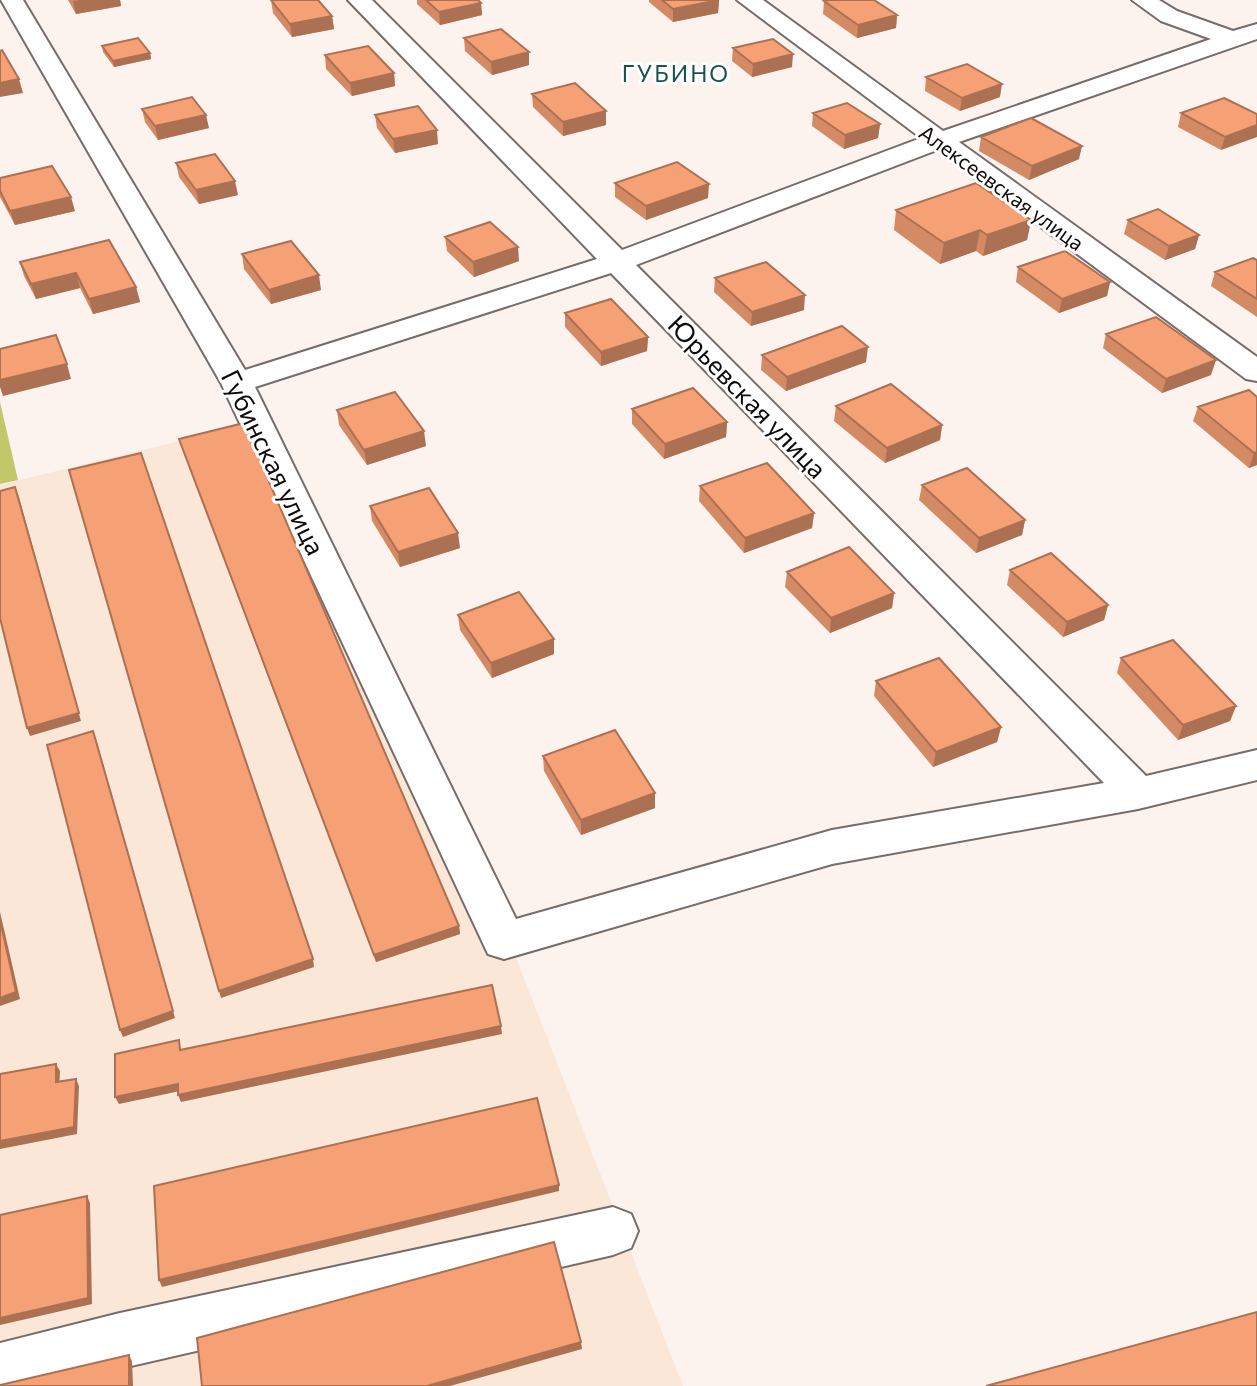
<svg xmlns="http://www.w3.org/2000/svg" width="1257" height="1386" viewBox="0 0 1257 1386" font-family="Commissioner,sans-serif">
<rect width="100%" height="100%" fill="#fcf2ee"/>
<path fill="#fae7d7" d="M252,423L442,768L683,1386H0V485Z"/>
<path fill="#c2c86a" d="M0,402L18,480L0,484Z"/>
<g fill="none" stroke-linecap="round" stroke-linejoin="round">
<g stroke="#766d6a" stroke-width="4">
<path id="minor" d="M1,0H23L245,370L597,259L348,0H372L622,250L921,138L737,0H763L943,131L1211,39L1161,21L1132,0H1159L1177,11L1233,31L1257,24V39L959,142L1257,357V381L1246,379L937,150L636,265L1146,776L1257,750V780L1138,809L832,864L504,959L488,954L221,383ZM611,273L1104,783L832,830L516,919L255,387Z
M613,1207L631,1214L638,1231L631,1248L613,1255L44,1386H0V1343L120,1313Z"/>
</g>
<use href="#minor" fill="#fff" fill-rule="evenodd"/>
</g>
<path fill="#d48a65" d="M68,0H120L121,6L76,14Z
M271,0L332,16L334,29L292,37L273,13Z
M417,0H478L481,3L482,15L440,25L417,4Z
M649,0H719L718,13L673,22L649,2Z
M824,1L897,15L896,28L857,38L823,14Z
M464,38L529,52V65L492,75L465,51Z
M102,46L150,53L151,59L114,67L103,52Z
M733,48L792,67L752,77L732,61Z
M325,55L394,73L395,86L352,96L326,69Z
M926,77L1000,97L960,111L925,91Z
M532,94L606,111V125L563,136L533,107Z
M142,109L209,128L158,140L145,122Z
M813,113L880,124L878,138L844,149L812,126Z
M1181,113L1257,114L1221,150L1178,127Z
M375,115L438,144L395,153L377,128Z
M981,137L1079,159L1029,180L979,151Z
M176,163L238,195L199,204L179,177Z
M0,178L75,211L15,225L0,197Z
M615,183L708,198L646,220L615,197Z
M896,210L1031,220L1027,240L983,256L976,251L940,264L894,230Z
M1128,220L1199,235L1195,249L1165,260L1124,234Z
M445,237L519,261L474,277L447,251Z
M242,254L321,290L271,304L244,269Z
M1257,260V317L1211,286L1215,272Z
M20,262L136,287L140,302L93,314L80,288L36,299L24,276Z
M1018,267L1110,282L1107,296L1059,313L1016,282Z
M715,278L804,310L751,326L714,292Z
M565,313L648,337L647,351L601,366L565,327Z
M1106,334L1211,375L1162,393L1103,348Z
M762,355L866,362L786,391L761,370Z
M1249,390L1257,465L1249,468L1193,421L1198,407Z
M836,406L942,425L940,440L885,463L834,421Z
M632,409L727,422L726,437L664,459L632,424Z
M337,410L426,446L367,465L339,425Z
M179,439L459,926L460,934L376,962L181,446Z
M922,485L1025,520L1022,535L976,553L919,500Z
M700,486L814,513L812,528L744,553L699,501Z
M370,506L460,548L400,567L372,521Z
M1010,570L1108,605L1104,620L1063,637L1007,585Z
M787,572L894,593L892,608L830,633L785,587Z
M458,615L554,654L492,678L460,630Z
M1121,658L1236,706L1230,721L1178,740L1117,673Z
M876,681L1001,727L997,742L933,767L874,696Z
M543,756L655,793V808L581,835L544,771Z"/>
<path fill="#ac7053" d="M81,0H120L121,6L76,14L73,1Z
M719,0L718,13L673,22V9Z
M481,3L482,15L440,25L439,12Z
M897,15L896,28L857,38L858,25Z
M332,16L334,29L292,37L290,24Z
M529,52V65L492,75L491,62Z
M150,53L151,59L114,67L113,61Z
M793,54L792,67L752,77L753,64Z
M394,73L395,86L352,96L350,83Z
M19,79L23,93L0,97V83Z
M1002,84L1000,97L960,111L962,98Z
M606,111V125L563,136V122Z
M206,115L209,128L158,140L155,126Z
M880,124L878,138L844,149L845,135Z
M1257,125V137L1221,150L1225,137Z
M437,130L438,144L395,153L393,139Z
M1082,146L1079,159L1029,180L1032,166Z
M235,181L238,195L199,204L196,190Z
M709,184L708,198L646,220V206Z
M71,197L75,211L15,225L10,211Z
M1031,220L1027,240L983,256L987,235Z
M980,230L976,251L940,264L944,243Z
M1199,235L1195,249L1165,260L1169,246Z
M518,247L519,261L474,277L473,262Z
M76,273L80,288L36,299L31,284Z
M319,275L321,290L271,304L269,290Z
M1110,282L1107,296L1059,313L1062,299Z
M136,287L140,302L93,314L89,299Z
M805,295L804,310L751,326L752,312Z
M648,337L647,351L601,366V352Z
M868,347L866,362L786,391L787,377Z
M1216,360L1211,375L1162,393L1166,379Z
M67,364L71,379L3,396L0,387V380Z
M727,422L726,437L664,459L665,444Z
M942,425L940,440L885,463L887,448Z
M424,431L426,446L367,465L364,450Z
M1257,452V465L1249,468L1254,453Z
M18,494L81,721L30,736L27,728Z
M814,513L812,528L744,553L745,538Z
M1025,520L1022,535L976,553L979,538Z
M458,533L460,548L400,567L398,552Z
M894,593L892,608L830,633L831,618Z
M1108,605L1104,620L1063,637L1067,622Z
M554,639V654L492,678L491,663Z
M1236,706L1230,721L1178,740L1183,725Z
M1001,727L997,742L933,767L936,752Z
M96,739L175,1018L123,1037L120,1030Z
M655,793V808L581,835V820Z
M0,912L20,999L0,1006Z
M459,926L460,934L376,962L374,955Z
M313,959L314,967L221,998L219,991Z
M501,1026L502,1034L181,1102L178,1095Z
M56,1064L60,1071L59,1089L56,1082Z
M76,1079L79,1086L77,1134L0,1149V1141Z
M178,1084L180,1091L119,1104L115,1097Z
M559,1185V1191L162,1287L159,1280Z
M87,1196L90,1203L92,1304L0,1325V1318Z
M581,1342L582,1349L450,1386H427Z
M129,1355L132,1361L133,1386H129Z"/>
<path fill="#f6a076" stroke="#ac7053" stroke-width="2" d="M271,0H318L332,16L290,24Z
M426,0H478L481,3L439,12Z
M662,0H719L673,9Z
M829,0H874L897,15L858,25L824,1Z
M501,29L529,52L491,62L464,38Z
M138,38L150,53L113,61L102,46Z
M773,39L793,54L753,64L733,48Z
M368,46L394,73L350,83L325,55Z
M2,50L19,79L0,83V51Z
M967,64L1002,84L962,98L926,77Z
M575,83L606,111L563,122L532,94Z
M192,97L206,115L155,126L142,109Z
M1224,98L1257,114V125L1225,137L1181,113Z
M847,103L880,124L845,135L813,113Z
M418,106L437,130L393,139L375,115Z
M1031,118L1082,146L1032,166L981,137Z
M215,154L235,181L196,190L176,163Z
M677,162L709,184L646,206L615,183Z
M52,166L71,197L10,211L0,191V178Z
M976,183L1031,220L987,235L980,230L944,243L896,210Z
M1158,209L1199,235L1169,246L1128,220Z
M490,222L518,247L473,262L445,237Z
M109,240L136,287L89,299L76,273L31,284L20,262Z
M291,241L319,275L269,290L242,254Z
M1065,251L1110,282L1062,299L1018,267Z
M1253,258L1257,260V299L1215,272Z
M766,262L805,295L752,312L715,278Z
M611,299L648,337L601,352L565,313Z
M1156,317L1216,360L1166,379L1106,334Z
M842,326L868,347L787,377L762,355Z
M56,335L67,364L0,380V349Z
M891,384L942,425L887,448L836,406Z
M693,388L727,422L665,444L632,409Z
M1249,390L1257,397V452L1254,453L1198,407Z
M395,392L424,431L364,450L337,410Z
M244,423L459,926L374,955L179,439Z
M141,453L313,959L219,991L69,470Z
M767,463L814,513L745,538L700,486Z
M967,468L1025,520L979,538L922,485Z
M15,487L79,713L27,728L0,618V491Z
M429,488L458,533L398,552L370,506Z
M849,547L894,593L831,618L787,572Z
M1051,553L1108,605L1067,622L1010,570Z
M519,592L554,639L491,663L458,615Z
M1173,640L1236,706L1183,725L1121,658Z
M939,658L1001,727L936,752L876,681Z
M615,730L655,793L581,820L543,756Z
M93,731L173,1011L120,1030L47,745Z
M0,920L16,992L0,998Z
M492,985L501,1026L178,1095V1084L115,1097V1054L179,1040L180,1050Z
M56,1064V1082L76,1079L74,1127L0,1141V1074Z
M537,1098L559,1185L159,1280L154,1186Z
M87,1196L88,1298L0,1318V1215Z
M554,1242L581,1342L427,1386H202L197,1338Z
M1257,1312V1386H986Z
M129,1355V1386H0V1385Z"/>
<g text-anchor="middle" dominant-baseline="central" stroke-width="6" stroke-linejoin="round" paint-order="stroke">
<g font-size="21" fill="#0e0a09" stroke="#fff">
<text transform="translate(1002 187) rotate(36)">Алексеевская улица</text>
</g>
<g font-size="23" letter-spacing="2" fill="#16524f" stroke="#fff">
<text x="676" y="73">ГУБИНО</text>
</g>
<g font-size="26" fill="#0e0a09" stroke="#fff">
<text transform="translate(748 396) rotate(46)">Юрьевская улица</text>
<text transform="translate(274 462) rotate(64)">Губинская улица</text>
</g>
</g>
</svg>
